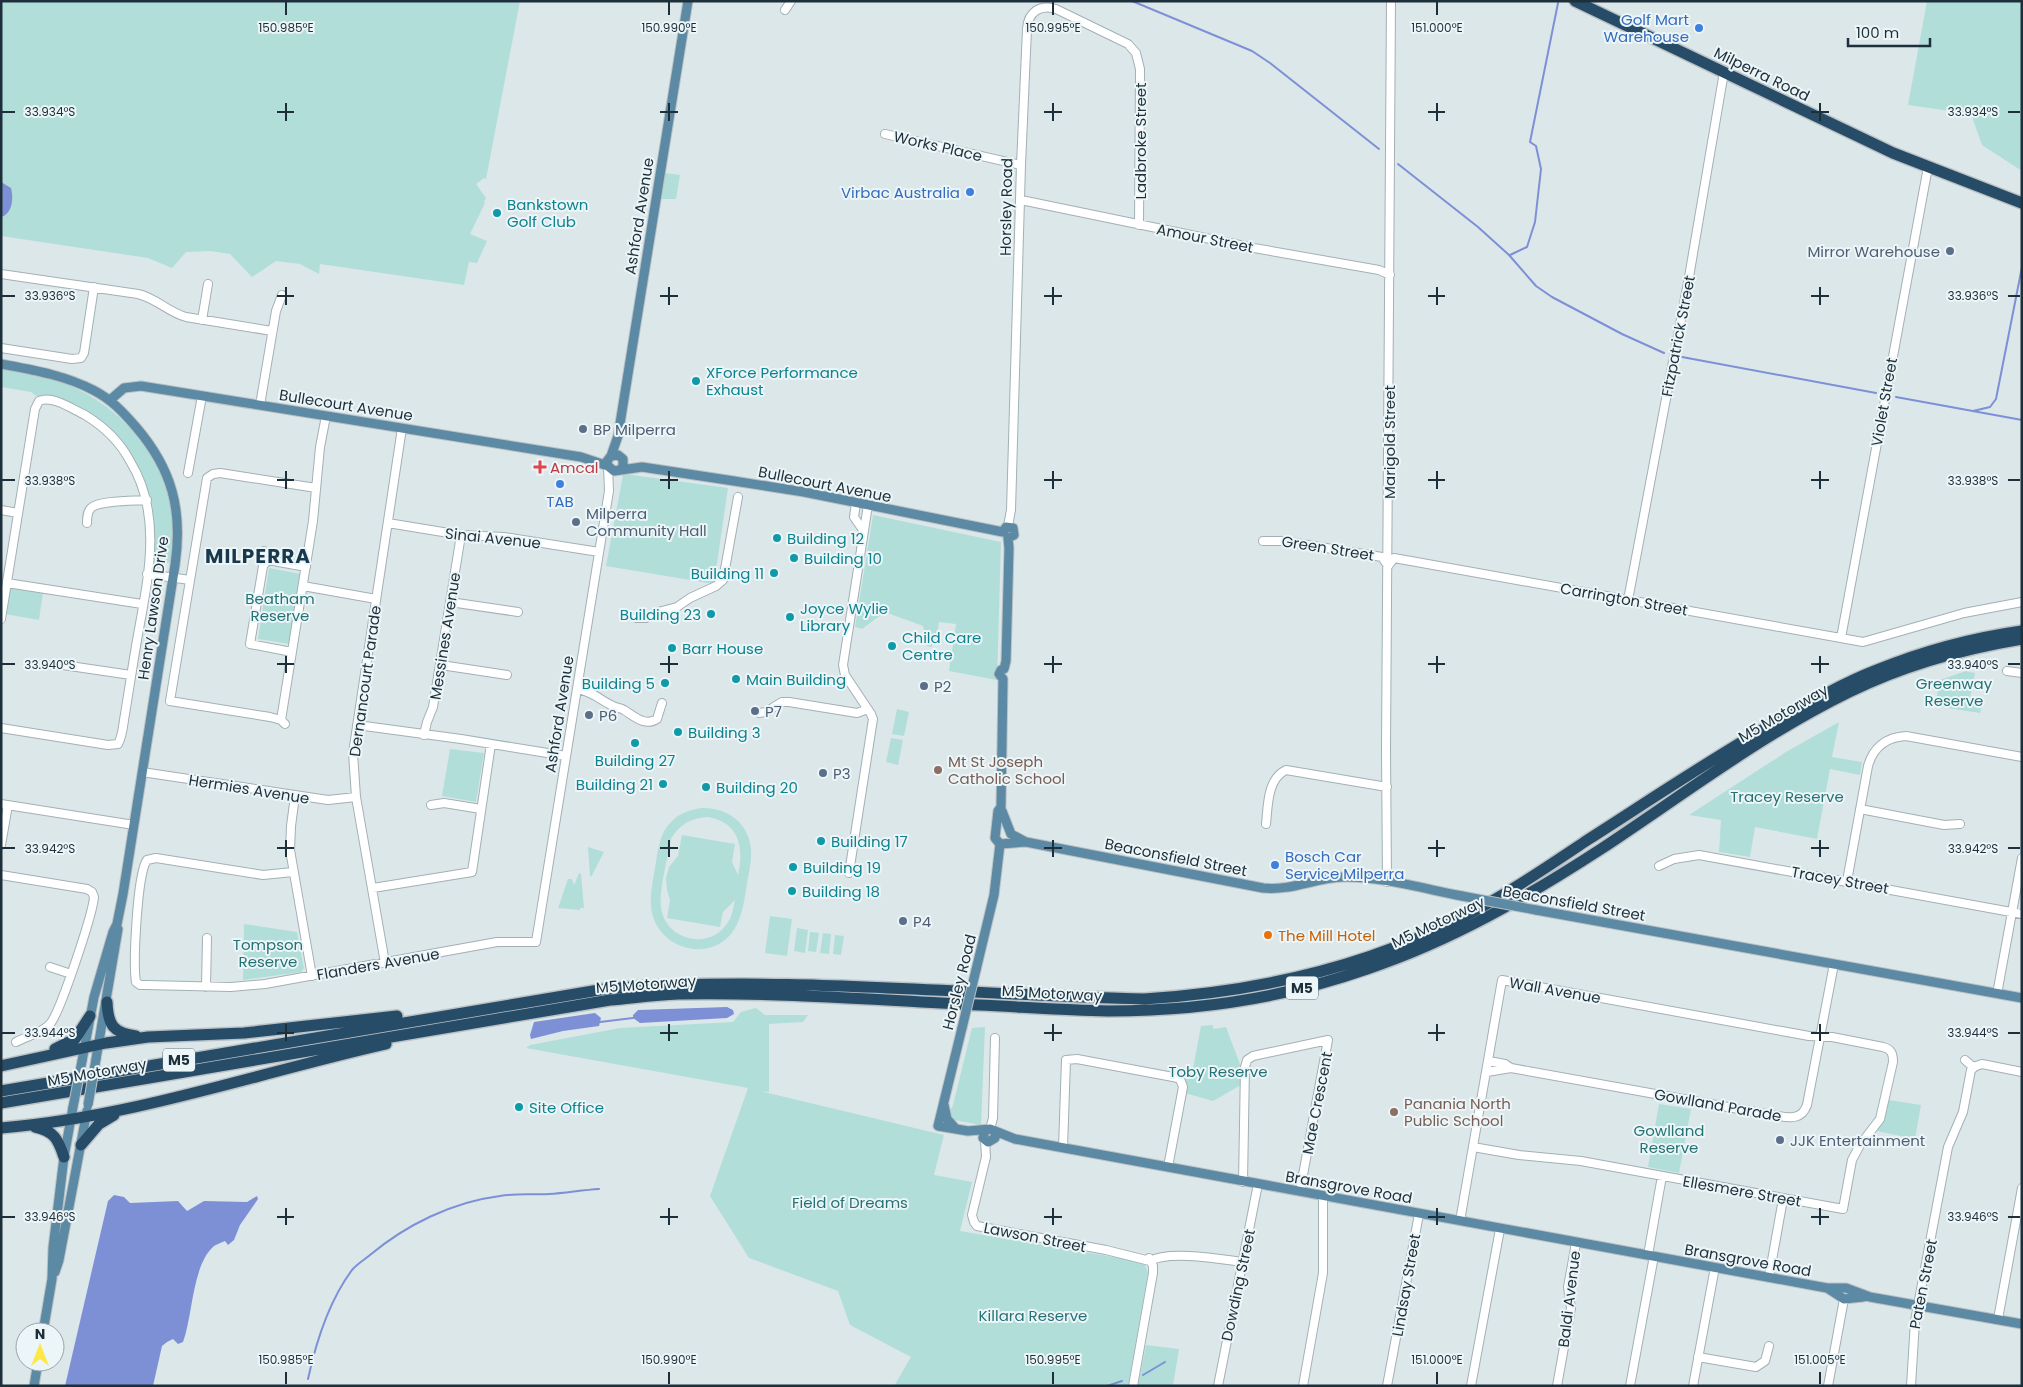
<svg xmlns="http://www.w3.org/2000/svg" width="2023" height="1387" viewBox="0 0 2023 1387" font-family="Poppins,sans-serif">
<rect width="100%" height="100%" fill="#dce7ea"/>
<path fill="#b2deda" fill-rule="evenodd" d="M1,1H520L486,179L484,178L476,184L486,198L484,202L485,203L470,234L487,241L477,263L469,262L464,285L320,264L319,274L300,264L276,261L252,277L230,254L210,251L186,252L172,268L148,258L1,236Z
M1927,1H2022V171L1982,145L1971,114L1908,105Z
M665,173L680,175L676,199H661Z
M1,369C20,372 39,374 57,381C131,405 188,483 170,562L156,569L151,567L154,534L153,508L140,470L124,446L109,429L90,414L39,398L31,392L1,387Z
M625,474L728,488L714,584L606,566L623,475Z
M873,515L1001,542L997,680L949,671L956,624L939,622L937,637H933L932,647L927,646L923,626L885,612L862,629L855,627Z
M269,568L301,574L290,644L258,639Z
M13,587L43,592L39,620L5,614L9,591Z
M1966,671L1975,673L1969,703L1982,705L1980,713L1935,706L1940,680Z
M897,709L909,712L904,736L892,734Z
M1839,722L1832,757L1862,762L1860,775L1830,769L1817,839L1755,827L1750,857L1719,852L1721,820L1689,815L1786,752Z
M891,738L903,740L898,765L886,762Z
M450,749L484,753L476,802L442,796Z
M701,808C727,807 749,823 751,849C752,860 749,872 747,883C743,912 738,945 702,949C676,951 652,932 651,905C650,893 653,880 655,868C658,851 659,834 671,822C679,813 690,810 701,808ZM707,817C740,822 744,848 738,875L732,862L735,844L682,835L678,856L669,867L666,878L667,890L670,900L667,918L720,927L723,912L735,900C733,909 732,918 726,925C709,949 669,941 662,912C657,896 668,858 671,839C679,825 690,818 707,817Z
M588,847L604,852L591,877L590,876Z
M579,873L581,874L584,908H580V910L558,908L568,879H572L574,885Z
M770,916L792,919L787,956L765,953Z
M244,924L297,932L304,968L301,972L243,980Z
M797,928L808,930L805,953L794,951Z
M810,932L819,933L816,952L808,951Z
M823,933L831,934L829,954L820,953Z
M835,935L844,936L841,955L833,954Z
M756,1008L765,1015H808L803,1022L769,1024V1092L760,1091L944,1135L934,1175L972,1182L960,1231L1137,1261L1145,1265L1148,1273L1128,1386H894L911,1357L850,1325L838,1291L749,1258L710,1196L748,1088L526,1048L530,1045L620,1028L733,1022L741,1012Z
M1213,1025V1029L1226,1027L1241,1067V1085L1213,1101L1185,1093L1186,1085L1184,1079L1192,1074L1201,1026Z
M985,1027L981,1125L949,1119L947,1117L953,1105L972,1028Z
M1889,1100L1921,1105L1915,1139L1877,1131L1884,1119Z
M1659,1104L1691,1109L1679,1173L1648,1167Z
M1146,1345L1179,1349L1173,1386H1138Z"/>
<path fill="#7e90d5" d="M1,182L11,188C14,199 12,214 1,217Z
M727,1007L733,1010L734,1014L727,1018L640,1023L633,1018V1015L638,1010Z
M595,1013L601,1018L599,1026L563,1031L531,1039L530,1035L534,1022Z
M114,1195L124,1197L130,1203L178,1201L187,1211L204,1201L247,1202L257,1196L258,1199L240,1225L234,1240L228,1245L225,1241C221,1243 217,1244 214,1246C192,1265 193,1315 183,1342L178,1344L173,1339L167,1342L162,1346L153,1386H65L108,1201Z"/>
<g fill="none" stroke-linecap="round" stroke-linejoin="round">
<path stroke="#7e90d5" stroke-width="2" d="M1132,1L1252,51L1270,63L1379,149
M1398,164L1478,227L1509,255L1536,286L1552,297L1622,334L1664,353
M1510,255L1527,247L1535,222L1541,169L1536,146L1530,142L1558,3
M1682,357L1876,393
M1896,397L2022,420
M1973,411L1990,407L1996,399L2022,267
M600,1022L633,1018
M1143,1375L1165,1362
M308,1379C316,1342 329,1301 352,1270C357,1264 364,1260 370,1255C406,1225 452,1202 500,1196C516,1193 533,1195 549,1194C566,1193 582,1190 599,1189
M1107,1386L1122,1381"/>
<g stroke="#a3b0b5" stroke-width="10">
<path id="minor" d="M785,10L791,1
M885,134L1021,165
M1021,200L1254,248L1379,270L1390,275
M1,274L138,294C156,298 168,312 186,317L272,331
M202,320L208,284
M1,348L72,359L81,358L84,353L94,287
M260,405L276,311L282,295
M188,473L202,396
M856,503L854,517L863,530
M1,510L18,513
M87,523C87,518 87,512 91,508C99,500 135,501 147,500
M388,523L461,535L504,537L599,552
M1008,526L1011,510L1021,165L1027,29C1028,12 1040,4 1056,9L1128,44L1136,53L1140,69L1139,225
M1263,541H1283L1382,557L1388,566L1394,558L1863,642L1964,613L2022,602
M264,551L268,560L306,567
M268,560L263,566L250,644L292,652
M147,574L190,580
M7,583L142,604
M303,586L376,599
M1628,600L1689,277L1724,72
M450,602L518,612
M636,618H646L658,612L677,607L690,598L716,586L723,580L738,497
M1,619L35,409L39,401C53,395 72,409 85,415C103,426 120,442 130,461C167,521 144,593 134,658C131,677 128,695 125,714C123,724 123,735 118,744L108,745L1,728
M1841,638L1928,167
M63,665L131,675
M441,665L507,675
M2007,671L2022,673
M577,689C592,691 600,700 613,706C617,708 621,708 624,710C634,716 645,727 657,719L662,703
M759,713L766,712L782,702H789L857,713L868,709
M281,720L313,521L320,447L326,416
M285,724L281,720L270,717L170,701L207,478L213,474L220,473L316,488
M357,725L461,739L566,756
M424,735L427,722L433,707L461,535
M142,772L328,800L356,797
M295,796L291,826L290,850L312,976
M1,804L134,825
M431,805L444,803L481,809
M1860,809L1944,825L1960,824
M1266,824C1268,806 1267,779 1286,770L1387,787
M1,845L8,805
M1659,866L1674,859L1699,855L2022,914
M293,872L263,875L156,858L147,860C137,874 133,964 136,982L140,985H146L231,987L265,984L497,942H536L609,491L608,466
M849,873L873,719L871,714L845,675L843,665L868,505
M1,875L87,889L92,892L94,897C93,913 60,1013 50,1024C42,1033 27,1036 16,1042
M1847,881L1868,766C1873,748 1886,737 1906,736L2022,757
M1387,882L1386,749L1391,1
M373,888L472,872L491,744
M385,963L356,797L353,753L402,428
M50,967L71,974
M206,987L207,938
M1997,994L2022,858
M1965,1060L1973,1067
M1489,1061L1505,1064L1511,1068
M1487,1072L1511,1068L1772,1115C1787,1117 1801,1122 1807,1105L1834,964
M990,1129L993,1118L995,1038
M985,1140L986,1157L972,1215L974,1222L977,1226L1106,1250L1150,1261C1169,1250 1220,1259 1243,1262
M1063,1148L1066,1060L1077,1059L1173,1077L1180,1079L1183,1087L1168,1167
M1243,1182L1245,1067L1247,1060L1253,1056L1328,1040L1300,1191
M1460,1221L1502,980L1809,1036L1832,1037L1883,1047C1891,1049 1893,1053 1893,1062L1880,1119L1860,1145L1852,1160L1843,1209L1581,1161L1519,1155L1473,1147
M1648,1255L1662,1176
M1769,1277L1783,1199
M1998,1319L2022,1188
M1698,1357L1756,1367L1765,1361L1769,1346
M1133,1386L1153,1273V1266L1149,1258
M1218,1386L1258,1184
M1303,1386L1323,1273V1196
M1387,1386L1419,1214
M1471,1386L1500,1229
M1557,1386L1571,1308L1568,1287L1576,1243
M1630,1386L1654,1256
M1693,1386L1715,1267
M1828,1386L1844,1299
M1911,1386L1915,1321L1948,1147L1963,1112L1971,1070L1976,1066L1982,1064L2022,1072"/>
</g>
<g stroke="#bbc1c4" stroke-width="11">
<path id="major" d="M1,364C33,370 64,375 93,390C111,399 123,412 136,427C172,469 183,510 175,565L123,894L117,924L113,932L94,997L82,1061
M110,400L124,388L141,386L581,457L608,466
M611,456L618,436L688,1
M619,470L623,467V459L618,455L611,456L607,461L608,466L614,471L642,467L734,481L804,492L1003,532
M1003,532L1006,527L1013,528L1014,535L1008,538
M1003,679L999,674L1001,670L1004,669L1006,661L1009,548L1008,538
M1002,811L1011,834L1024,841
M1000,844L1026,842L1263,888C1291,891 1315,878 1343,877C1379,876 1425,889 1462,896
M1000,844L995,838L998,811L1001,807L1003,679
M1536,910L2022,998
M976,970L994,895L1000,844
M962,1028L938,1126L968,1131L990,1129L1015,1139L1827,1288H1846L1870,1297L2022,1324
M96,1059L118,929
M944,1105L947,1119L956,1129
M985,1131L983,1138L988,1142L995,1138V1132
M55,1272L59,1260L87,1111
M1827,1288L1844,1299L1863,1297
M43,1332L52,1279L53,1248L64,1157L73,1107
M34,1386L38,1362"/>
</g>
<g stroke="#bbc1c4" stroke-width="14">
<path id="highway" d="M1575,1L1893,153L2022,203
M107,1002C108,1025 113,1033 136,1036
M55,1049L75,1039L90,1016
M1,1066L106,1043L148,1037L244,1033L397,1016
M1,1091L605,989C784,975 964,995 1144,999C1254,992 1362,969 1461,918C1506,895 1547,867 1589,839C1650,800 1711,759 1774,723C1807,704 1841,684 1877,670C1924,651 1972,638 2022,631
M1,1103L610,1000C633,998 655,995 678,994C778,992 879,1000 979,1005C1022,1007 1065,1010 1108,1011C1196,1011 1284,998 1367,969C1451,941 1527,897 1601,849C1683,795 1761,735 1849,692C1904,665 1962,649 2022,639
M35,1127C54,1131 58,1139 64,1157
M1,1128C133,1117 258,1073 386,1044
M81,1145L99,1124L114,1115"/>
</g>
<use href="#minor" stroke="#fff" stroke-width="8"/>
<use href="#major" stroke="#5c89a4" stroke-width="9"/>
<use href="#highway" stroke="#264c68" stroke-width="11"/>
<g stroke="#bbc1c4" stroke-width="11" stroke-linecap="butt">
<path id="major-bridge" d="M1462,896L1536,910
M962,1028L976,970
M88,1105L96,1059
M73,1107L82,1061"/>
</g>
<use href="#major-bridge" stroke="#5c89a4" stroke-width="9"/>
</g>
<path fill="none" stroke="#1d2f3a" stroke-width="2" d="M286,2V15M669,2V15M1053,2V15M1437,2V15M286,103V121M669,103V121M1053,103V121M1437,103V121M1820,103V121M2,112H15M277,112H294M660,112H678M1044,112H1062M1428,112H1445M1811,112H1829M2008,112H2020M286,287V305M669,287V305M1053,287V305M1437,287V305M1820,287V305M2,296H15M277,296H294M660,296H678M1044,296H1062M1428,296H1445M1811,296H1829M2008,296H2020M286,471V489M669,471V489M1053,471V489M1437,471V489M1820,471V489M2,480H15M277,480H294M660,480H678M1044,480H1062M1428,480H1445M1811,480H1829M2008,480H2020M286,656V673M669,656V673M1053,656V673M1437,656V673M1820,656V673M2,664H15M277,664H294M660,664H678M1044,664H1062M1428,664H1445M1811,664H1829M2008,664H2020M286,840V857M669,840V857M1053,840V857M1437,840V857M1820,840V857M2,848H15M277,848H294M660,848H678M1044,848H1062M1428,848H1445M1811,848H1829M2008,848H2020M286,1024V1041M669,1024V1041M1053,1024V1041M1437,1024V1041M1820,1024V1041M2,1033H15M277,1033H294M660,1033H678M1044,1033H1062M1428,1033H1445M1811,1033H1829M2008,1033H2020M286,1208V1225M669,1208V1225M1053,1208V1225M1437,1208V1225M1820,1208V1225M2,1217H15M277,1217H294M660,1217H678M1044,1217H1062M1428,1217H1445M1811,1217H1829M2008,1217H2020M286,1372V1384M669,1372V1384M1053,1372V1384M1437,1372V1384M1820,1372V1384"/>
<g fill="#3f7fe0" stroke="#ecf5f7" stroke-width="2">
<circle cx="1699" cy="28" r="5"/>
<circle cx="970" cy="192" r="5"/>
<circle cx="560" cy="484" r="5"/>
<circle cx="1275" cy="865" r="5"/>
</g>
<g fill="#0f9aa8" stroke="#ecf5f7" stroke-width="2">
<circle cx="497" cy="213" r="5"/>
<circle cx="696" cy="381" r="5"/>
<circle cx="777" cy="538" r="5"/>
<circle cx="794" cy="558" r="5"/>
<circle cx="774" cy="573" r="5"/>
<circle cx="711" cy="614" r="5"/>
<circle cx="790" cy="617" r="5"/>
<circle cx="892" cy="646" r="5"/>
<circle cx="672" cy="648" r="5"/>
<circle cx="736" cy="679" r="5"/>
<circle cx="665" cy="683" r="5"/>
<circle cx="678" cy="732" r="5"/>
<circle cx="635" cy="743" r="5"/>
<circle cx="663" cy="784" r="5"/>
<circle cx="706" cy="787" r="5"/>
<circle cx="821" cy="841" r="5"/>
<circle cx="793" cy="867" r="5"/>
<circle cx="792" cy="891" r="5"/>
<circle cx="519" cy="1107" r="5"/>
</g>
<g fill="#5c6f8a" stroke="#ecf5f7" stroke-width="2">
<circle cx="1950" cy="251" r="5"/>
<circle cx="583" cy="429" r="5"/>
<circle cx="576" cy="522" r="5"/>
<circle cx="924" cy="686" r="5"/>
<circle cx="755" cy="711" r="5"/>
<circle cx="589" cy="715" r="5"/>
<circle cx="823" cy="773" r="5"/>
<circle cx="903" cy="921" r="5"/>
<circle cx="1780" cy="1140" r="5"/>
</g>
<path fill="#e0444e" stroke="#ecf5f7" stroke-width="2" d="M537.5 459.5h5v5h5v5h-5v5h-5v-5h-5v-5h5z"/>
<g fill="#8d6e63" stroke="#ecf5f7" stroke-width="2">
<circle cx="938" cy="770" r="5"/>
<circle cx="1394" cy="1112" r="5"/>
</g>
<circle fill="#e8710a" stroke="#ecf5f7" stroke-width="2" cx="1268" cy="935" r="5"/>
<g text-anchor="middle" dominant-baseline="central" stroke-width="4" stroke-linejoin="round" paint-order="stroke">
<g fill="#ecf5f7" stroke="#5b6a73" stroke-width="1">
<rect x="1286" y="976.5" width="32" height="23" rx="4"/>
<rect x="163" y="1048.5" width="32" height="23" rx="4"/>
</g>
<g font-size="14" font-weight="bold" fill="#1d2f3a">
<text x="1302" y="988">M5</text>
<text x="179" y="1060">M5</text>
</g>
<g font-size="15" fill="#366cbe" stroke="#ecf5f7" text-anchor="end">
<text x="1689" y="19">Golf Mart<tspan x="1689" dy="17">Warehouse</tspan></text>
<text x="960" y="192">Virbac Australia</text>
<text x="560" y="501" text-anchor="middle">TAB</text>
<text x="1285" y="856" text-anchor="start">Bosch Car<tspan x="1285" dy="17">Service Milperra</tspan></text>
</g>
<g font-size="15" fill="#1d2f3a" stroke="#ecf5f7">
<text transform="translate(1762 74) rotate(26)">Milperra Road</text>
<text transform="translate(1140 141) rotate(-90)">Ladbroke Street</text>
<text transform="translate(938 146) rotate(13)">Works Place</text>
<text transform="translate(1006 207) rotate(-89)">Horsley Road</text>
<text transform="translate(639 216) rotate(-81)">Ashford Avenue</text>
<text transform="translate(1205 238) rotate(11)">Amour Street</text>
<text transform="translate(1678 336) rotate(-79)">Fitzpatrick Street</text>
<text transform="translate(1884 402) rotate(-80)">Violet Street</text>
<text transform="translate(346 405) rotate(9)">Bullecourt Avenue</text>
<text transform="translate(1389 442) rotate(-90)">Marigold Street</text>
<text transform="translate(825 484) rotate(11)">Bullecourt Avenue</text>
<text transform="translate(493 538) rotate(6)">Sinai Avenue</text>
<text transform="translate(1328 548) rotate(9)">Green Street</text>
<text transform="translate(1624 599) rotate(10)">Carrington Street</text>
<text transform="translate(153 608) rotate(-82)">Henry Lawson Drive</text>
<text transform="translate(445 636) rotate(-81)">Messines Avenue</text>
<text transform="translate(365 681) rotate(-82)">Dernancourt Parade</text>
<text transform="translate(1783 713) rotate(-30)">M5 Motorway</text>
<text transform="translate(559 714) rotate(-81)">Ashford Avenue</text>
<text transform="translate(249 789) rotate(9)">Hermies Avenue</text>
<text transform="translate(1176 857) rotate(11)">Beaconsfield Street</text>
<text transform="translate(1840 880) rotate(10)">Tracey Street</text>
<text transform="translate(1574 903) rotate(10)">Beaconsfield Street</text>
<text transform="translate(1438 922) rotate(-25)">M5 Motorway</text>
<text transform="translate(378 964) rotate(-10)">Flanders Avenue</text>
<text transform="translate(959 982) rotate(-76)">Horsley Road</text>
<text transform="translate(646 984) rotate(-4)">M5 Motorway</text>
<text transform="translate(1555 990) rotate(10)">Wall Avenue</text>
<text transform="translate(1052 993) rotate(3)">M5 Motorway</text>
<text transform="translate(97 1072) rotate(-10)">M5 Motorway</text>
<text transform="translate(1317 1103) rotate(-79)">Mae Crescent</text>
<text transform="translate(1718 1105) rotate(10)">Gowlland Parade</text>
<text transform="translate(1349 1187) rotate(10)">Bransgrove Road</text>
<text transform="translate(1742 1191) rotate(10)">Ellesmere Street</text>
<text transform="translate(1035 1237) rotate(11)">Lawson Street</text>
<text transform="translate(1748 1260) rotate(10)">Bransgrove Road</text>
<text transform="translate(1923 1284) rotate(-79)">Paten Street</text>
<text transform="translate(1238 1285) rotate(-78)">Dowding Street</text>
<text transform="translate(1406 1285) rotate(-80)">Lindsay Street</text>
<text transform="translate(1569 1299) rotate(-83)">Baldi Avenue</text>
</g>
<g font-size="15" fill="#0d838f" stroke="#ecf5f7" text-anchor="start">
<text x="507" y="204">Bankstown<tspan x="507" dy="17">Golf Club</tspan></text>
<text x="706" y="372">XForce Performance<tspan x="706" dy="17">Exhaust</tspan></text>
<text x="787" y="538">Building 12</text>
<text x="804" y="558">Building 10</text>
<text x="764" y="573" text-anchor="end">Building 11</text>
<text x="800" y="608">Joyce Wylie<tspan x="800" dy="17">Library</tspan></text>
<text x="701" y="614" text-anchor="end">Building 23</text>
<text x="902" y="637">Child Care<tspan x="902" dy="17">Centre</tspan></text>
<text x="682" y="648">Barr House</text>
<text x="746" y="679">Main Building</text>
<text x="655" y="683" text-anchor="end">Building 5</text>
<text x="688" y="732">Building 3</text>
<text x="635" y="760" text-anchor="middle">Building 27</text>
<text x="653" y="784" text-anchor="end">Building 21</text>
<text x="716" y="787">Building 20</text>
<text x="831" y="841">Building 17</text>
<text x="803" y="867">Building 19</text>
<text x="802" y="891">Building 18</text>
<text x="529" y="1107">Site Office</text>
</g>
<g font-size="15" fill="#4e5e75" stroke="#ecf5f7" text-anchor="start">
<text x="1940" y="251" text-anchor="end">Mirror Warehouse</text>
<text x="593" y="429">BP Milperra</text>
<text x="586" y="513">Milperra<tspan x="586" dy="17">Community Hall</tspan></text>
<text x="934" y="686">P2</text>
<text x="765" y="711">P7</text>
<text x="599" y="715">P6</text>
<text x="833" y="773">P3</text>
<text x="913" y="921">P4</text>
<text x="1790" y="1140">JJK Entertainment</text>
</g>
<g font-size="15" fill="#be3a42" stroke="#ecf5f7" text-anchor="start">
<text x="550" y="467">Amcal</text>
</g>
<g font-size="15" fill="#247274" stroke="#ecf5f7">
<text x="280" y="598">Beatham<tspan x="280" dy="17">Reserve</tspan></text>
<text x="1954" y="683">Greenway<tspan x="1954" dy="17">Reserve</tspan></text>
<text x="1787" y="796">Tracey Reserve</text>
<text x="268" y="944">Tompson<tspan x="268" dy="17">Reserve</tspan></text>
<text x="1218" y="1071">Toby Reserve</text>
<text x="1669" y="1130">Gowlland<tspan x="1669" dy="17">Reserve</tspan></text>
<text x="850" y="1202">Field of Dreams</text>
<text x="1033" y="1315">Killara Reserve</text>
</g>
<g font-size="15" fill="#785e54" stroke="#ecf5f7" text-anchor="start">
<text x="948" y="761">Mt St Joseph<tspan x="948" dy="17">Catholic School</tspan></text>
<text x="1404" y="1103">Panania North<tspan x="1404" dy="17">Public School</tspan></text>
</g>
<g font-size="15" fill="#c56008" stroke="#ecf5f7" text-anchor="start">
<text x="1278" y="935">The Mill Hotel</text>
</g>
<g font-size="20" font-weight="bold" letter-spacing="1" fill="#18384d" stroke="#ecf5f7">
<text x="258" y="556">MILPERRA</text>
</g>
</g>
<g font-size="12" text-anchor="middle" fill="#1d2f3a" stroke="#ecf5f7" stroke-width="4" stroke-linejoin="round" paint-order="stroke">
<text x="286" y="32">150.985°E</text>
<text x="669" y="32">150.990°E</text>
<text x="1053" y="32">150.995°E</text>
<text x="1437" y="32">151.000°E</text>
<text x="50" y="116">33.934°S</text>
<text x="1973" y="116">33.934°S</text>
<text x="50" y="300">33.936°S</text>
<text x="1973" y="300">33.936°S</text>
<text x="50" y="485">33.938°S</text>
<text x="1973" y="485">33.938°S</text>
<text x="50" y="669">33.940°S</text>
<text x="1973" y="669">33.940°S</text>
<text x="50" y="853">33.942°S</text>
<text x="1973" y="853">33.942°S</text>
<text x="50" y="1037">33.944°S</text>
<text x="1973" y="1037">33.944°S</text>
<text x="50" y="1221">33.946°S</text>
<text x="1973" y="1221">33.946°S</text>
<text x="286" y="1364">150.985°E</text>
<text x="669" y="1364">150.990°E</text>
<text x="1053" y="1364">150.995°E</text>
<text x="1437" y="1364">151.000°E</text>
<text x="1820" y="1364">151.005°E</text>
</g>
<rect width="2023" height="1387" fill="none" stroke="#1d2f3a" stroke-width="5"/>
<g transform="translate(40 1347)"><circle r="24" fill="#ecf5f7" stroke="#99a6ab"/>
<path d="M0-4L9 19L0 12L-9 19Z" fill="#fee845"/>
<text y="-8" font-size="14" font-weight="bold" text-anchor="middle" fill="#1d2f3a">N</text>
</g>
<path d="M1848 38v8h82v-8" fill="none" stroke="#1d2f3a" stroke-width="2.5"/>
<text x="1856" y="38" font-size="15" fill="#1d2f3a" stroke="#ecf5f7" stroke-width="4" paint-order="stroke">100 m</text>
</svg>
